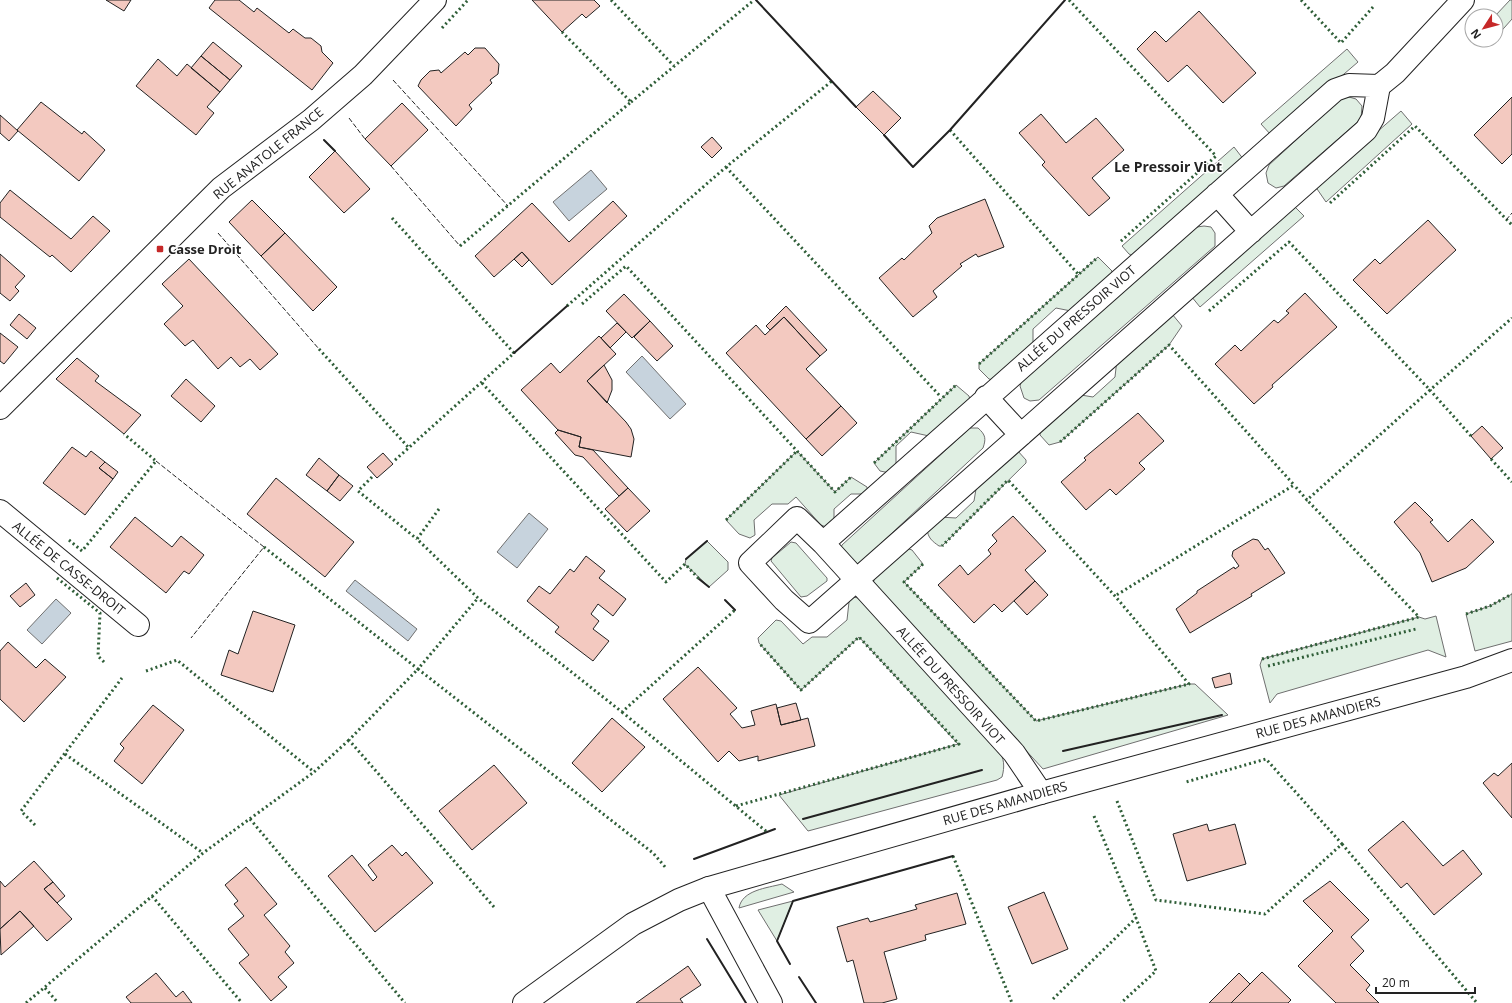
<svg xmlns="http://www.w3.org/2000/svg" width="1512" height="1003" viewBox="0 0 1512 1003" font-family="'Open Sans',sans-serif">
<rect width="100%" height="100%" fill="#fff"/>
<path fill="#e0efe3" stroke="#6f6f6f" d="M1510,0H1512V19L1496,37L1495,16Z
M1347,49L1358,62L1275,133L1271,135L1261,124Z
M1349,97L1356,99L1362,106L1361,119L1284,186L1276,188L1268,183L1266,173L1269,165L1342,98Z
M1401,111L1412,124L1326,202L1315,186Z
M1234,147L1244,160L1133,256L1129,254L1122,246Z
M1293,205L1304,216L1200,307L1191,296Z
M1204,226L1211,227L1215,233V246L1039,400L1030,401L1024,398L1020,386L1022,380L1197,227Z
M1098,257L1112,271L1110,277L1071,311L1056,308L1033,329V344L993,380L989,379L979,369V364Z
M1172,314L1182,326L1169,345L1060,442L1049,445L1040,435V425L1075,394L1093,397L1115,377L1117,359Z
M956,385L969,396L970,400L929,436L911,432L896,446V467L890,473L880,471L874,463Z
M970,428H978C986,435 986,439 983,448L861,562L854,566L841,548L842,545Z
M1017,450L1026,460V463L942,546H939C932,541 928,538 927,529L939,517L956,518L974,501L977,483Z
M797,451L835,492L851,477L867,487L868,494H851L834,509V525L826,527L821,525L796,497L788,504H772L754,520L755,535L750,538L739,534L726,520Z
M707,541L728,562V570L709,587L685,564L686,559Z
M791,542L796,543L827,578V581L807,596L801,597L771,561L772,558Z
M906,548L912,550L923,564L904,582L1036,721L1189,684H1195L1228,715L1043,769L873,584L875,576Z
M1512,594V641L1475,651L1466,614L1490,606Z
M852,597L859,598L999,750C1004,759 1005,766 1002,777L997,780L808,831L779,795L958,744L859,637L801,690L759,643L758,638L776,620L781,621L803,644L812,637H827L847,620L849,602Z
M1436,616L1446,657L1428,650L1277,694L1270,703L1260,665L1262,659L1419,617L1425,619Z
M782,884L794,892L739,908C742,890 767,888 782,884Z
M793,901L777,941L758,910Z"/>
<path fill="#c7d3dd" stroke="#6f6f6f" d="M591,170L607,189L569,221L553,202Z
M642,356L686,404L670,419L626,372Z
M529,513L548,529L517,568L497,552Z
M355,580L417,629L408,641L346,591Z
M56,599L71,613L42,644L27,630Z"/>
<path fill="#f3c9c0" stroke="#222" d="M106,0H131L124,11Z
M215,0H239L254,12L257,8L289,33L293,29L305,38H311L321,46L322,52L333,63L312,90L209,8Z
M532,0H594L600,6L586,18L582,14L562,32Z
M1199,11L1256,73L1223,103L1187,65L1168,82L1137,49L1155,31L1166,42Z
M213,42L242,66L230,80L201,56Z
M475,48H485L499,64L498,74L490,80L492,83L469,105L472,109L456,126L418,86L421,80L430,71L439,70L441,73L465,52L468,55Z
M201,56L230,80L220,92L191,68Z
M158,59L177,76L187,64L220,92L207,107L214,113L196,135L136,86Z
M873,91L901,118L884,135L856,107Z
M1512,97V154L1502,164L1474,135Z
M41,102L82,134L84,131L105,150L79,181L17,130Z
M402,103L428,130L391,166L365,139Z
M1041,114L1066,143L1096,118L1124,150L1092,178L1110,198L1089,216L1042,165L1045,162L1019,133Z
M0,115L18,131L9,141L0,133Z
M712,137L722,148L712,158L701,147Z
M335,151L370,189L344,213L309,177Z
M10,190L71,239L93,216L110,231L71,272L52,255L50,257L0,217V203Z
M985,199L1004,247L978,257L976,254L960,264L962,266L933,291L937,297L913,317L879,278L902,258L904,260L932,233L929,226L937,218Z
M252,200L285,233L261,256L229,222Z
M613,201L627,216L552,285L522,252L494,277L475,256L532,203L569,242Z
M1428,220L1456,250L1387,314L1353,280L1375,259L1380,264Z
M285,233L337,287L313,311L261,256Z
M522,252L529,260L522,267L514,259Z
M0,254L25,276L15,287L19,291L10,301L0,293Z
M189,259L278,354L260,370L250,359L240,367L231,357L218,369L193,340L185,346L164,324L183,306L162,284Z
M1305,293L1337,327L1272,385L1273,387L1254,404L1215,364L1235,345L1241,351L1274,320L1278,323L1289,313L1286,311Z
M624,294L650,321L632,338L606,311Z
M786,306L827,350L820,356L784,317L770,330L766,326Z
M19,314L36,328L27,339L10,325Z
M784,317L820,356L806,369L841,406L806,439L726,353L756,325L765,335Z
M650,321L673,346L657,361L634,337Z
M617,323L626,332L610,348L601,338Z
M0,333L18,347L4,364L0,361Z
M599,336L616,354L587,381L626,422L631,429L634,439L631,457L579,447L581,437L558,430L521,390L551,363L560,373Z
M77,358L99,376L95,381L141,415L124,434L56,379Z
M604,365L612,380V390L607,403L587,381Z
M186,379L215,406L201,422L171,396Z
M841,406L857,423L822,456L806,439Z
M1138,413L1164,441L1139,463L1145,469L1116,495L1110,489L1086,510L1061,482L1086,460L1084,458Z
M1482,426L1503,448L1491,459L1471,436Z
M558,430L581,437L579,447L593,450L628,488L619,496L583,457L575,455L555,433Z
M72,447L86,457L91,451L105,462L99,468L113,479L85,515L43,483Z
M383,453L393,464L377,478L367,467Z
M319,458L339,475L327,491L306,475Z
M105,462L118,472L113,479L99,468Z
M339,475L353,486L340,501L327,491Z
M276,478L354,542L325,577L247,514Z
M628,488L650,511L627,532L605,509Z
M1415,502L1433,520L1430,522L1448,542L1472,519L1494,542L1466,568L1432,582L1420,553L1394,522Z
M1013,516L1046,551L1025,570L1035,581L1002,612L994,604L974,623L938,585L960,565L968,575L991,554L988,550L997,541L992,535Z
M135,517L172,547L181,536L204,555L189,574L184,571L166,593L110,547Z
M1253,539L1258,540L1265,550L1268,548L1285,573L1251,594L1252,596L1190,633L1176,609L1197,593V591L1234,567L1235,569L1239,566L1232,556L1233,551Z
M586,556L605,571L599,578L626,599L613,616L598,604L591,614L599,621L593,629L609,641L593,661L555,632L559,627L527,601L539,586L550,594L570,569L574,572Z
M1035,581L1048,595L1027,615L1014,601Z
M26,583L35,595L20,607L10,596Z
M253,611L295,625L273,692L221,675L229,650L238,654Z
M8,642L36,668L45,659L66,677L24,722L0,699V651Z
M698,667L737,708L730,714L742,728L755,725L751,711L776,704L781,725L808,718L815,746L758,761V756L739,761L729,751L718,762L663,699Z
M1230,673L1232,684L1215,688L1212,678Z
M796,703L801,720L781,725L777,708Z
M153,705L184,730L142,784L114,761L124,748L120,744Z
M612,718L645,747L602,792L572,763Z
M1512,763V818L1483,783L1494,773L1498,776Z
M494,765L527,803L472,850L439,811Z
M1403,821L1443,866L1463,850L1482,874L1434,915L1407,883L1401,888L1368,850Z
M1207,824L1209,831L1235,824L1246,864L1187,881L1173,834Z
M392,845L402,856L406,852L433,883L375,932L328,876L352,855L373,881L377,877L368,865Z
M34,861L53,882L44,889L72,919L47,941L20,911L0,929V881L5,887Z
M246,867L277,904L264,915L290,946L285,952L294,963L278,977L287,987L271,1001L239,963L249,955L228,929L244,916L234,904L238,901L225,885Z
M1330,881L1369,920L1351,937L1364,951L1350,965L1370,985L1366,990L1379,1003H1336L1298,966L1333,931L1303,901Z
M53,882L65,896L57,903L44,889Z
M1044,892L1068,949L1032,964L1008,907Z
M957,893L966,924L925,935L926,940L884,952L897,999L882,1003H864L853,960L847,962L837,927L868,918L870,922L917,909L915,905Z
M20,911L34,926L1,955L0,929Z
M688,966L701,985L680,999L683,1003H636Z
M1262,972L1291,1000L1288,1003H1231Z
M156,973L176,997L183,991L192,1003H131L126,997Z
M1239,973L1250,984L1231,1003H1209Z"/>
<g fill="none" stroke-linecap="round" stroke-linejoin="round">
<g stroke="#222" stroke-width="24">
<path id="minor" d="M1217,194L1251,232
M986,397L1021,435
M0,408L221,188L311,120L363,75L435,0
M0,511L138,625
M823,543L797,518L750,563L784,600L809,622L1366,130L1373,118L1379,86L1395,73L1463,0
M1041,793L1014,753L823,543L1335,90L1349,85L1379,86
M709,888L771,1003"/>
</g>
<g stroke="#222" stroke-width="24">
<path id="tertiary" d="M524,1003L633,924L679,900L709,888L1041,793L1466,677L1512,660"/>
</g>
<use href="#minor" stroke="#fff" stroke-width="22"/>
<use href="#tertiary" stroke="#fff" stroke-width="22"/>
<path stroke="#2f5e38" stroke-width="3" stroke-dasharray="2 3" stroke-linecap="butt" d="M611,0L674,66
M1069,0L1216,156L1120,242
M1301,0L1341,43L1373,7
M442,28L468,0
M631,102L754,0
M950,130L1079,275
M726,167L941,397
M1330,203L1415,126L1512,225
M392,218L514,353L394,461
M460,246L631,102L562,32
M582,304L626,266L835,492L851,477
M567,306L726,167L832,81
M1209,311L1289,242L1430,390L1307,500L1294,485
M319,349L409,448
M979,364L1098,257
M482,383L666,582L685,564L699,579
M1471,436L1430,390L1512,318
M1060,442L1169,345L1294,485L1115,596
M1491,459L1512,482
M874,463L956,385
M372,477L358,491L417,539
M439,509L417,539L478,598L622,712L735,610
M726,520L797,451
M69,540L82,551L156,461L124,434
M264,547L418,669L478,598
M923,564L904,582L1036,721L1189,684L1115,596L1008,480L942,546
M57,578L100,613L98,656L105,663
M1466,614L1490,606L1512,594
M1262,659L1419,617L1307,500
M1268,666L1416,629
M146,671L177,660L314,772L349,740
M622,712L767,832
M65,754L203,853
M1117,801L1156,900L1265,914L1342,844L1266,759L1186,782
M736,806L959,744L859,637L801,690L759,643
M1094,816L1136,918
M250,819L405,1003
M35,825L21,811L122,678
M1342,844L1477,1003
M953,856L1012,1003
M152,896L242,1003
M494,907L349,740L418,669L653,853L666,868
M45,988L58,1003
M1053,999L1136,918L1156,971L1121,1003
M26,1003L203,853L314,772"/>
<path stroke="#222" stroke-width="1" stroke-dasharray="5 2" stroke-linecap="butt" d="M393,80L508,206
M349,118L365,139
M391,166L460,246
M1506,220L1512,213
M218,233L319,349
M156,461L264,547L191,638"/>
<path stroke="#222" stroke-width="2" d="M756,0L856,107
M884,135L913,167L950,130L1065,0
M324,140L335,151
M514,353L567,306
M686,559L707,541
M699,579L709,587
M725,600L735,610
M1063,751L1222,715
M803,819L982,770
M694,859L775,829
M707,939L746,1003
M790,964L777,941L793,901L953,856
M799,977L816,1003"/>
</g>
<rect fill="#c62828" stroke="#fff" stroke-width="1.5" x="156" y="245" width="8" height="8" rx="2"/>
<g text-anchor="middle" dominant-baseline="central" stroke-width="3" stroke-linejoin="round" paint-order="stroke">
<g font-size="13" fill="#222" stroke="#fff">
<text transform="translate(268 153) rotate(-39)">RUE ANATOLE FRANCE</text>
<text transform="translate(1076 318) rotate(-41)">ALLÉE DU PRESSOIR VIOT</text>
<text transform="translate(69 568) rotate(39)">ALLÉE DE CASSE-DROIT</text>
<text transform="translate(951 685) rotate(48)">ALLÉE DU PRESSOIR VIOT</text>
<text transform="translate(1318 717) rotate(-15)">RUE DES AMANDIERS</text>
<text transform="translate(1005 803) rotate(-16)">RUE DES AMANDIERS</text>
</g>
<g font-size="13" font-weight="bold" fill="#222" stroke="#fff" text-anchor="start">
<text x="168" y="249">Casse Droit</text>
</g>
<g font-size="14" font-weight="bold" fill="#222" stroke="#fff">
<text x="1168" y="166">Le Pressoir Viot</text>
</g>
</g>
<g transform="translate(1484 28) rotate(234)"><circle r="19" fill="#ffffff" stroke="#a7a7a7"/>
<path d="M0-3L7 15L0 10L-7 15Z" fill="#c62828"/>
<text y="-6" font-size="11" font-weight="bold" text-anchor="middle" fill="#222222">N</text>
</g>
<path d="M1376 987v6h99v-6" fill="none" stroke="#222222" stroke-width="2"/>
<text x="1382" y="987" font-size="12" fill="#222222" stroke="#ffffff" stroke-width="3" paint-order="stroke">20 m</text>
</svg>
